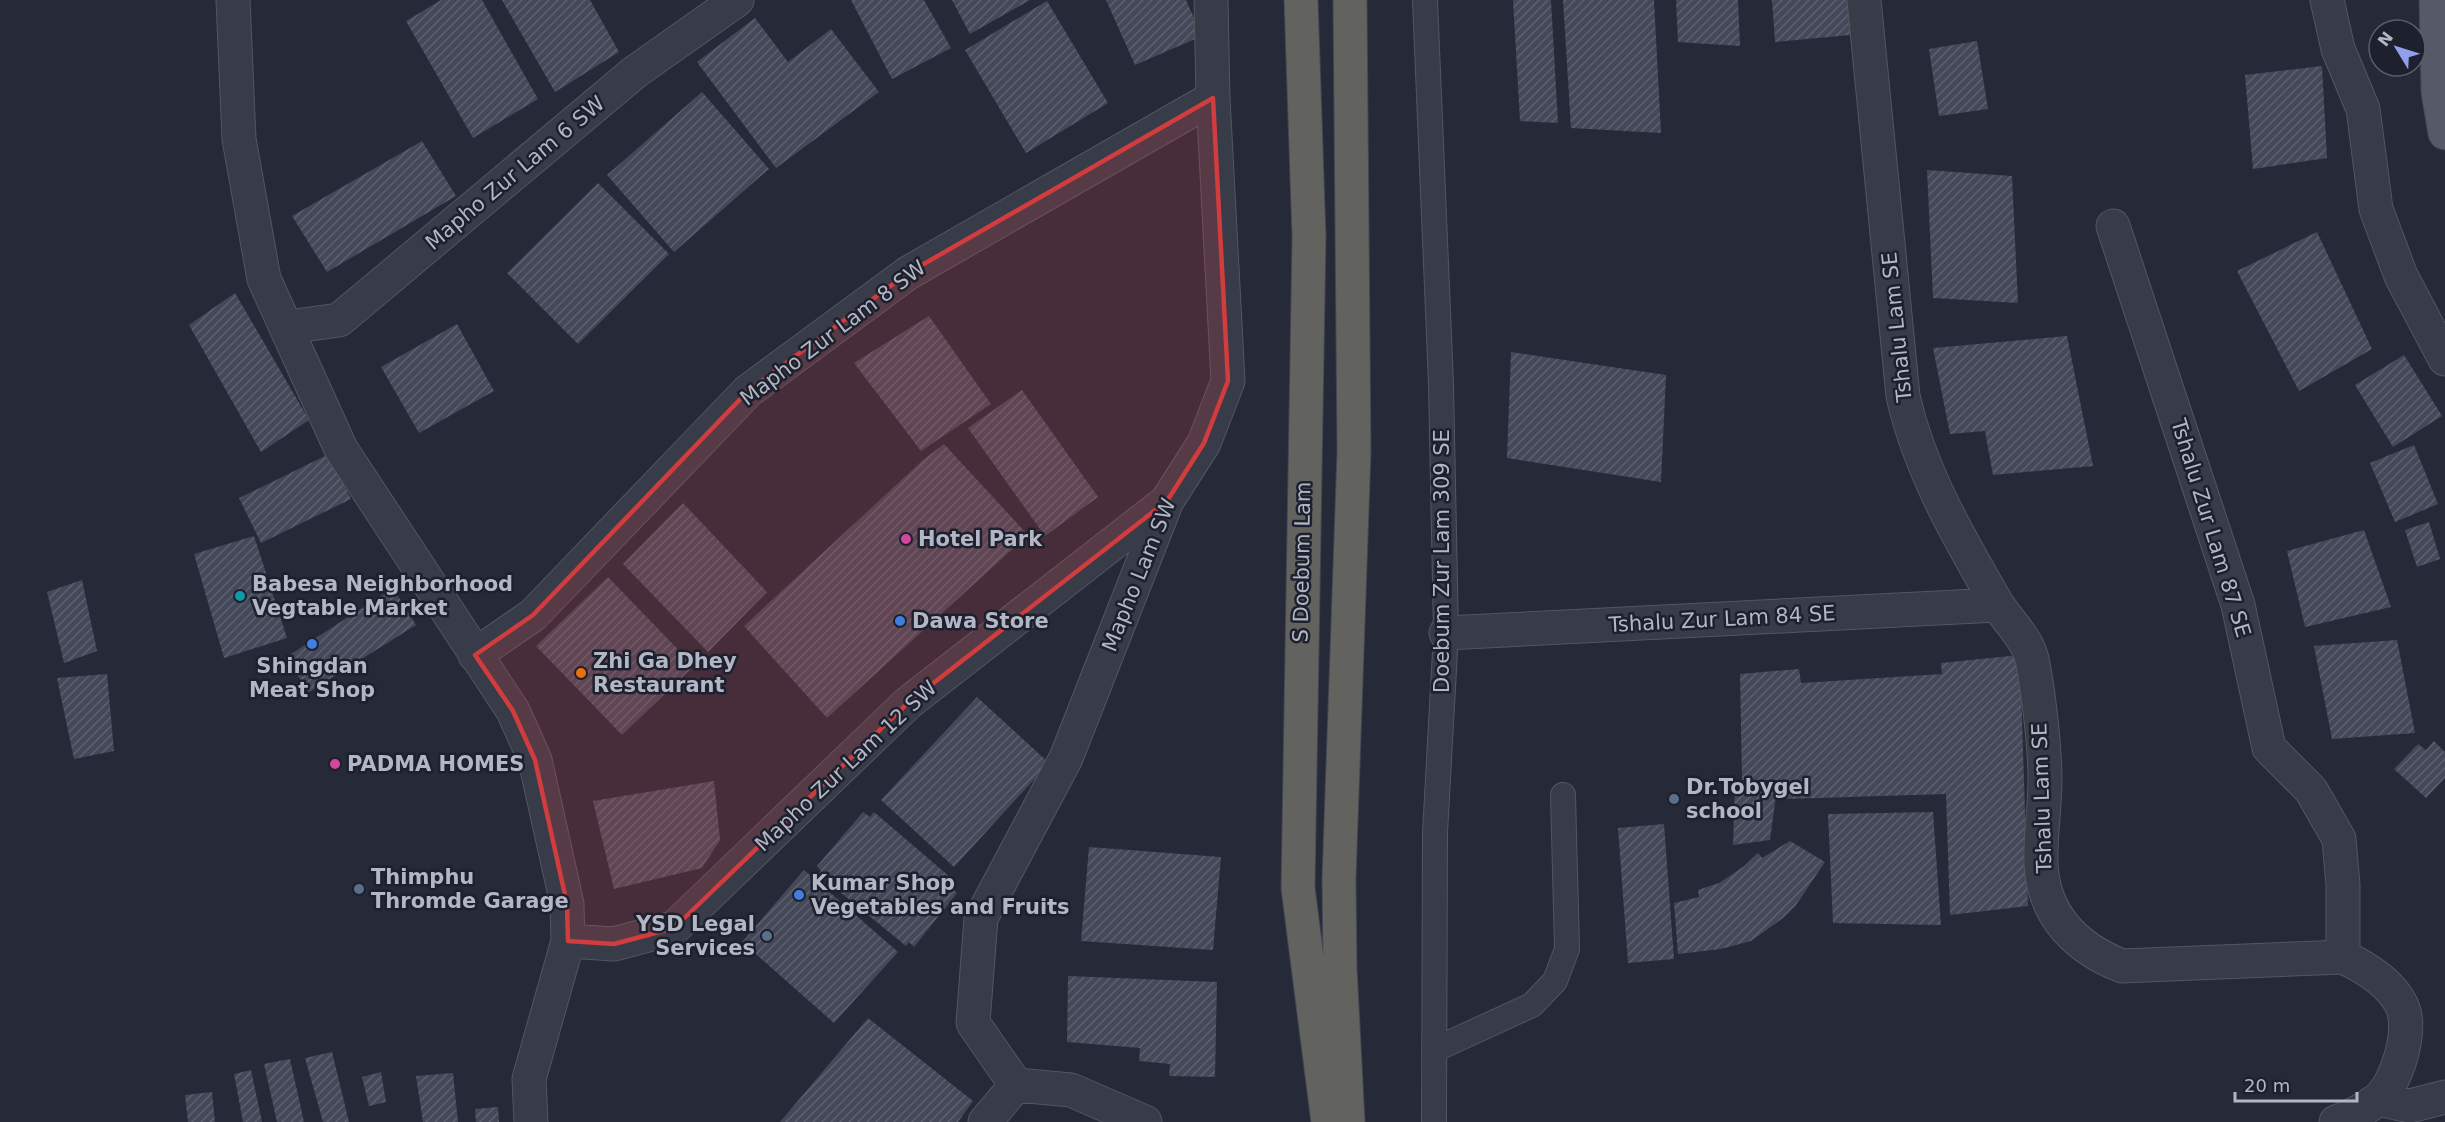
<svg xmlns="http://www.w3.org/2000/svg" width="2445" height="1122" viewBox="0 0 2445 1122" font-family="'DejaVu Sans',sans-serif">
<defs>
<pattern id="building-hatch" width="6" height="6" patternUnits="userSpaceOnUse" patternTransform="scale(1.5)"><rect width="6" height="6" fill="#444859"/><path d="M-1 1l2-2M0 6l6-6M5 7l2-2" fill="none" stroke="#5d606f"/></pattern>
</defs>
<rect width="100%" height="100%" fill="#252938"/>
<path fill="url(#building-hatch)" d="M441,0H482L538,99L473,138L406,21Z
M502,0H590L619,52L555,92Z
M851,0H924L951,48L892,79Z
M952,0H1030L970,34Z
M1106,0H1186L1202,36L1135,65Z
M1513,0H1551L1558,123L1520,121Z
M1563,0H1654L1661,133L1571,128Z
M1676,0H1738L1740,46L1678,42Z
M1772,0H1848L1850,35L1775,42Z
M1047,1L1108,103L1026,153L965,50Z
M755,18L788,62L831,29L879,92L776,168L697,62Z
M1977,41L1988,109L1939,116L1929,49Z
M2322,66L2327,158L2253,169L2245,75Z
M702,92L769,169L674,252L607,175Z
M422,141L456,196L327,272L292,216Z
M1927,170L2012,176L2018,303L1933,298Z
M598,183L669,254L578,344L507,273Z
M2317,232L2372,349L2299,391L2237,271Z
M235,293L309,420L261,452L189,325Z
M929,316L991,404L921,451L854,363Z
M457,324L494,391L419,433L381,367Z
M2067,336L2093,466L1993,475L1985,431L1950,434L1933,348Z
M1511,352L1666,375L1661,482L1507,458Z
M2404,355L2442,416L2393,447L2355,385Z
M1022,390L1098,497L1045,536L968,428Z
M944,444L1028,535L827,718L744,626L923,460Z
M2414,445L2438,504L2395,522L2370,463Z
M329,454L351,499L261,543L239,498Z
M683,503L767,592L708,652L623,564Z
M2429,522L2440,559L2417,567L2405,530Z
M2364,530L2391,607L2305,627L2287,551Z
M254,536L287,638L224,658L194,554Z
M608,577L694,666L622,735L536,646Z
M82,580L97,651L64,663L47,592Z
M393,588L416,625L309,692L285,658Z
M2397,640L2415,733L2332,739L2314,646Z
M2020,655L2028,906L1950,915L1946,794L1786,799L1787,780H1742L1740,674L1799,669L1801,683L1942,674L1941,663Z
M107,674L114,751L74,759L57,678Z
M977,697L1049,763L954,867L881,800Z
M2434,741L2445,752V778L2426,798L2394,769L2418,744L2426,750Z
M714,781L720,840L702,868L614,889L593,801Z
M1735,785L1777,788L1770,840L1733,845Z
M863,812L870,817L874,812L957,883L952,888L957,893L914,947L909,942L906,946L818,874L821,871L817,866Z
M1933,812L1941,925L1833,923L1828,814Z
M1664,824L1674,959L1628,963L1618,828Z
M1790,841L1825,862L1796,905L1783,918L1751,941L1721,949L1678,954L1674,903L1699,897L1698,890L1719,883L1743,867L1758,853L1762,858Z
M1089,847L1221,857L1213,950L1081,941Z
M804,870L898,952L834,1023L742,942Z
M1068,976L1217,982L1215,1077L1169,1076L1170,1064L1139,1061L1140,1048L1067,1042Z
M868,1018L973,1101L958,1122H780Z
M332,1052L349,1122H323L305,1058Z
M290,1059L304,1122H277L264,1064Z
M251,1070L262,1122H243L234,1074Z
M381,1072L386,1102L369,1106L362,1077Z
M453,1073L458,1122H423L416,1076Z
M212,1092L215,1122H188L185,1095Z
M498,1107L499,1122H476L475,1109Z"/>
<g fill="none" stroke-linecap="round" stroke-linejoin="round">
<g stroke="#535663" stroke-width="26">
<path id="service" d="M1425,0L1441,384L1446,633L1435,833L1434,1122
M1434,1050L1532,1005L1555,981L1567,949L1563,795"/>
</g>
<g stroke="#535663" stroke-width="35">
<path id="minor" d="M233,0L239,139L264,279L341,449L513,711L535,760L567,904L568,941L529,1079L531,1122
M1864,0L1903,396C1920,471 1958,536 1996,602C2008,622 2029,639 2033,664C2039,696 2045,748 2045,781C2045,808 2040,836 2041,863C2043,915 2076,948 2122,966L2343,957C2365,967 2391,983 2402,1006C2413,1030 2397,1084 2377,1100C2365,1109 2350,1117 2336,1122
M2327,0L2338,49L2363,109L2376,209L2401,276L2445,359
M2113,226L2238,605L2269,748L2311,790L2339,839L2343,885V957
M288,327L339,320L635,72L737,0
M1446,633L1997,605
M475,655L533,615L748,391L908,273L1213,98
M568,941L614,944L674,928L908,703L1166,502
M1016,1085L973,1023L981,918L1066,758L1167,501L1204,443L1228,381L1213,98L1211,0
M1016,1085L1071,1090L1145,1122
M2378,1099L2410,1106L2445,1097
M985,1122L1016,1085"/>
</g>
<g stroke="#414451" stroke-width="35">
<path id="primary" d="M2436,0L2438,92L2445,133"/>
</g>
<g stroke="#434653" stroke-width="35">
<path id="trunk" d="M1301,0L1309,237L1298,888L1328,1122
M1348,1122L1340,968L1339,879L1354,452L1350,0"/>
</g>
<use href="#service" stroke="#383b48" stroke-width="24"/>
<use href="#minor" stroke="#383b48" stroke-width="33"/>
<use href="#primary" stroke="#565a68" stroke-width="33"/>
<use href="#trunk" stroke="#62625f" stroke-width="33"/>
</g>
<path fill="#d13d3f" fill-opacity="0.2" stroke="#d13d3f" stroke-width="4.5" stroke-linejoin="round" d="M1213,98L1228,381L1204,443L1167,501L908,703L674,928L614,944L568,941L567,904L535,760L513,711L475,655L533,615L748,391L908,273Z"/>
<g fill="#d1479c" stroke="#1d202d" stroke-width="2">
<circle cx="906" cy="539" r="6"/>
<circle cx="335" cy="764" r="6"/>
</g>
<circle fill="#0f9aa8" stroke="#1d202d" stroke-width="2" cx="240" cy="596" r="6"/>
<g fill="#3f7fe0" stroke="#1d202d" stroke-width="2">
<circle cx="900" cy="621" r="6"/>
<circle cx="312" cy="644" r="6"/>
<circle cx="799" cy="895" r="6"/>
</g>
<circle fill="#e8710a" stroke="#1d202d" stroke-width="2" cx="581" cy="673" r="6"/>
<g fill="#5c6f8a" stroke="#1d202d" stroke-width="2">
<circle cx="1674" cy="799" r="6"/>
<circle cx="359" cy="889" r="6"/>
<circle cx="767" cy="936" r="6"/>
</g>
<g text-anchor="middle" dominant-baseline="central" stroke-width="5" stroke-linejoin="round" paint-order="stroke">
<g font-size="21" fill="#b3b6c4" stroke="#1d202d">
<text transform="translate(515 173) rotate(-40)">Mapho Zur Lam 6 SW</text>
<text transform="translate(1897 327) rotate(-96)">Tshalu Lam SE</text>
<text transform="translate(833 333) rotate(-37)">Mapho Zur Lam 8 SW</text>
<text transform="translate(2211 528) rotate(73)">Tshalu Zur Lam 87 SE</text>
<text transform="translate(1442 561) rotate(-90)">Doebum Zur Lam 309 SE</text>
<text transform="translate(1302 562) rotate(-89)">S Doebum Lam</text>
<text transform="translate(1139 575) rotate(-68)">Mapho Lam SW</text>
<text transform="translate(1722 619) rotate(-3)">Tshalu Zur Lam 84 SE</text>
<text transform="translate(846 766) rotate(-43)">Mapho Zur Lam 12 SW</text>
<text transform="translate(2042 798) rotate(-92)">Tshalu Lam SE</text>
</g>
<g font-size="21" font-weight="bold" fill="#b3b6c4" stroke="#1d202d" text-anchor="start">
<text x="918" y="539">Hotel Park</text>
<text x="252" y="584">Babesa Neighborhood<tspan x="252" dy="24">Vegtable Market</tspan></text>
<text x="912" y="621">Dawa Store</text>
<text x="593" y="661">Zhi Ga Dhey<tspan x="593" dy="24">Restaurant</tspan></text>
<text x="312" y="666" text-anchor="middle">Shingdan<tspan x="312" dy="24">Meat Shop</tspan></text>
<text x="347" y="764">PADMA HOMES</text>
<text x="1686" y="787">Dr.Tobygel<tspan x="1686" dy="24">school</tspan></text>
<text x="371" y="877">Thimphu<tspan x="371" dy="24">Thromde Garage</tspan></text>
<text x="811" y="883">Kumar Shop<tspan x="811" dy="24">Vegetables and Fruits</tspan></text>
<text x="755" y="924" text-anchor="end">YSD Legal<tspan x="755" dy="24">Services</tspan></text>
</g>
</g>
<g transform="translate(2397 48) rotate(308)"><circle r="28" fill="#1d202d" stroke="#595c69" stroke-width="1.5"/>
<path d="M0-4.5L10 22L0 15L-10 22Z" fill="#91a0eb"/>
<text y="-9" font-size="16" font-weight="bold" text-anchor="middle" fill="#b3b6c4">N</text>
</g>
<path d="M2235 1092v9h122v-9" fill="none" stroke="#b3b6c4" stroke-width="3"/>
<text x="2244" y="1092" font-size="18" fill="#b3b6c4" stroke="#1d202d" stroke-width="4.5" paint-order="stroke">20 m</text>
</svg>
